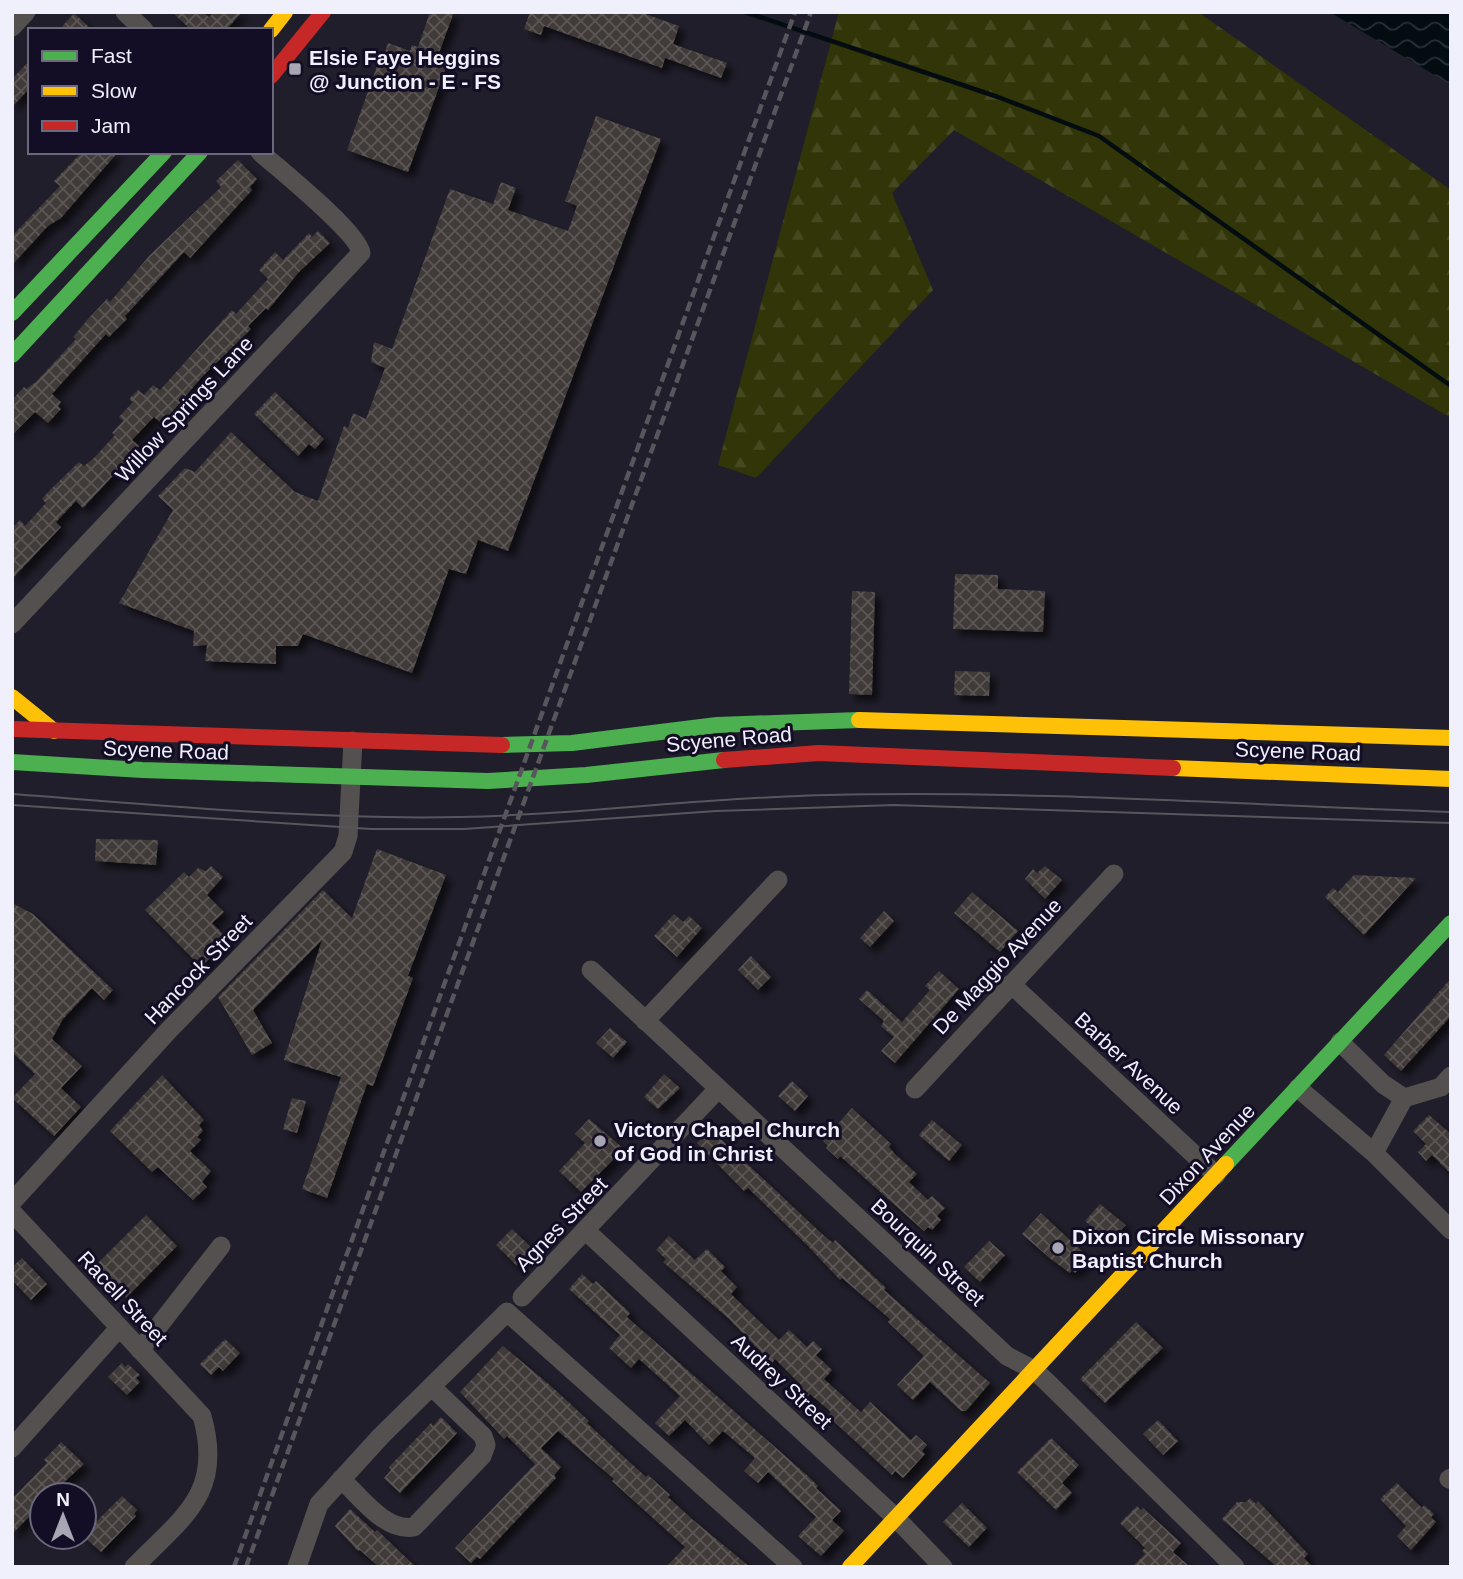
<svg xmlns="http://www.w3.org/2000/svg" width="1463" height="1579" viewBox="0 0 1463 1579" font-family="Helvetica,sans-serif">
<defs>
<pattern id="forest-firs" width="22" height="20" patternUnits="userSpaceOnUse" patternTransform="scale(1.75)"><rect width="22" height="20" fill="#323507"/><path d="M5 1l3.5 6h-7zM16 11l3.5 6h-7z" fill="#464920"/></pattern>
<pattern id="water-waves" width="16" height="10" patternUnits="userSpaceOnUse" patternTransform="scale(1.75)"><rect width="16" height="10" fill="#030d11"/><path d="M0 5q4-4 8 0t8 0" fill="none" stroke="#283135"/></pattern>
<pattern id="building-cross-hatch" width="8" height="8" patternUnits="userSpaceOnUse" patternTransform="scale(1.75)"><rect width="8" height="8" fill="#403a38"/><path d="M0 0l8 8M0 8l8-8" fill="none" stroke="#5c5756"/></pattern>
<filter id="shadow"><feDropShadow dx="6" dy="6" stdDeviation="3.5" flood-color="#0009"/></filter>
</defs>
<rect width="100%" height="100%" fill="#201e2a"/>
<path fill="url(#forest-firs)" d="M839,12H1198L1451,190V418L954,130L892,193L933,290L756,478L718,465Z"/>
<path fill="url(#water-waves)" d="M1331,12H1451V85L1333,14Z"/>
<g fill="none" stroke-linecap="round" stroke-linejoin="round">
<path stroke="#030d11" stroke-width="4.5" d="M745,12L998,97L1099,136L1451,386"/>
</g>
<path fill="url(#building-cross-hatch)" filter="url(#shadow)" d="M172,12H203L209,17L214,12H242L226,30H191Z
M430,12H454L436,61L447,65L408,172L347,150L380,58L383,59L388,43L410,51L412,45L418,47Z
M530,12H640L679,26L673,44L727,63L721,78L665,58L662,68L544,26L541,35L524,29Z
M74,13L92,30H59Z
M30,60V88L12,107V79Z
M596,116L661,139L508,551L478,540L466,574L449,569L412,673L303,634L298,646H276V664L205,661L207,645L193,646L194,631L119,603L173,510L158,496L185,468L195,472L231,432L295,492L318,501L344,426L348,428L353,413L366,419L385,368L371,362L374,342L392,349L450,189L493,204L501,182L516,188L508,210L568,231L577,206L565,201Z
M82,152H118L61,218L48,226L12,265V236L60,186L54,181Z
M238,160L257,179L250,187L252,190L190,258L184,252L125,316L127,319L109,337L106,334L52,394L61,402L58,406L61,409L48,423L35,412L12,435V400L24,387L26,389L36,382L76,339L73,337L89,318L107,299L110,302L150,255L221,187L216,181Z
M318,231L330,243L298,273L268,310L266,308L248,326L251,329L201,378L162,424L154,417L150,421L132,440L139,446L122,466L83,508L76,501L56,522L61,527L12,579V528L20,520L25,526L46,503L42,499L50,490L79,462L84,466L94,458L115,435L112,433L123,421L119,417L133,402L129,399L138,390L144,395L153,385L160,390L232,310L236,314L268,279L259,270L275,252L283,260L309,233L312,237Z
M275,392L324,439L315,449L309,444L298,456L254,414Z
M955,574L998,575V589L1045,591L1043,632L953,629Z
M852,591L875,592L872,695L849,694Z
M955,671L990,672L989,696L954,695Z
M96,839L158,840L156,865L95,861Z
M377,849L446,875L408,976L413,978L373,1086L367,1084L327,1198L302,1189L341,1077L284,1060L322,940L253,1010L272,1043L252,1055L218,997L323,890L352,918Z
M211,866L223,877L207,895L224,912L212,923L229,940L201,967L145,910L184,872L189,877L198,868L206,871Z
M1045,866L1062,880L1045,899L1025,879L1033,869L1037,873Z
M1354,875L1416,878L1364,935L1325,897L1333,888L1338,892Z
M972,892L1018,931L1000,952L954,913Z
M12,903L33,914L113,990L104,1000L92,988L63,1019L52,1039L82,1066L61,1088L81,1107L54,1136L12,1098L35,1074L12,1052Z
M884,911L894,921L870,947L860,938Z
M674,914L683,922L689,916L702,928L677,957L654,936Z
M751,956L771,977L758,990L738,970Z
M939,971L959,989L895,1063L881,1051L894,1037L881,1026L884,1021L859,999L867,990L902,1022L930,990L925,986Z
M1451,978V1016L1401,1071L1384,1055Z
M610,1028L627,1042L613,1058L596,1043Z
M664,1074L680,1088L658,1109L644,1097Z
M162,1075L204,1120L199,1125L203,1131L197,1137L201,1140L190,1151L211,1171L202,1182L207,1187L193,1200L158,1167L152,1172L110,1131Z
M792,1081L808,1096L795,1111L778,1096Z
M292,1098L306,1101L297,1133L283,1129Z
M852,1108L891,1144L889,1147L895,1154L917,1174L909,1182L928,1200L932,1196L945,1208L937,1216L941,1220L932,1230L928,1227L924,1231L840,1156L838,1159L826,1148L828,1146L823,1141Z
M1429,1115L1451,1134V1174L1432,1155L1426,1161L1418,1152L1426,1144L1413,1131Z
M589,1119L624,1149L581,1192L559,1171L585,1143L575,1134Z
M932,1120L962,1145L949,1161L919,1135Z
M710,1129L821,1233L833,1243L835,1240L886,1288L884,1290L990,1383L966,1411H961L930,1382L913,1400L897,1385L924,1356L888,1322L890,1319L842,1278L840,1280L807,1245L748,1188L744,1191L697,1143Z
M1100,1204L1126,1225L1109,1242L1085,1221Z
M1041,1213L1086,1255L1084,1257L1087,1260L1075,1273L1072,1270L1070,1273L1052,1260L1022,1234Z
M146,1215L177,1246L126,1298L94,1267Z
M512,1229L533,1249L517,1266L496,1245Z
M669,1236L695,1260L707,1249L725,1267L721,1271L737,1287L731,1294L779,1340L789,1330L807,1347L813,1341L822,1349L816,1355L832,1370L824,1379L861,1412L870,1402L911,1440L916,1435L927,1445L922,1451L925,1454L903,1478L895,1471L892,1475L828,1416L831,1412L810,1394L807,1397L798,1388L801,1385L775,1359L772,1363L728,1318L663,1262L666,1259L656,1250Z
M989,1241L1005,1255L980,1282L964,1267Z
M22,1258L47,1284L31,1300L12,1280V1267Z
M582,1274L593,1284L596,1281L630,1313L627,1317L809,1477L818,1486L816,1488L841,1511L832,1520L844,1531L821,1556L798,1536L816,1517L768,1472L758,1483L744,1471L755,1458L723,1431L709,1445L685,1420L669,1436L655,1423L680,1396L639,1359L631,1368L609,1348L620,1335L569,1289Z
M1136,1322L1163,1348L1105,1403L1080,1379Z
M225,1339L240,1353L223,1371L219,1367L211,1375L200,1364Z
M503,1346L552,1387L589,1421L587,1423L646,1477L648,1475L670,1495L668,1497L693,1520L750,1567H666L685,1547L612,1481L614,1479L558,1431L541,1448L561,1467L554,1475L556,1478L480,1559L477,1557L471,1563L455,1548L535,1464L507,1436L504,1439L460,1392Z
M122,1363L125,1367L128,1364L140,1375L136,1378L140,1382L127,1395L108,1377Z
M441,1417L457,1433L400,1493L384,1478L391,1470L389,1467L431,1423L433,1426Z
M1158,1420L1178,1441L1163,1455L1143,1434Z
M1051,1438L1079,1465L1062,1483L1072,1493L1056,1510L1017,1472Z
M61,1442L84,1464L50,1495H42V1504L12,1534V1499L47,1463L44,1460Z
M1397,1483L1422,1508L1424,1505L1434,1514L1431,1517L1436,1522L1411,1550L1397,1536L1406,1526L1380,1499Z
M122,1496L137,1510L134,1514L136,1516L101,1552L84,1537V1525L92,1517L97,1521Z
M1250,1498L1256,1504L1258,1501L1308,1554L1304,1558L1313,1567H1277L1222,1519L1237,1502H1246Z
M962,1503L987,1528L969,1547L943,1522Z
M1137,1506L1141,1510L1143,1508L1181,1543L1173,1552L1190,1567H1132L1145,1554L1142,1551L1145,1548L1120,1523Z
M350,1509L375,1532L377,1530L416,1567H379L360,1550L358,1551L335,1526Z"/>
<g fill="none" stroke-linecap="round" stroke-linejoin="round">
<path stroke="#53504f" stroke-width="19" d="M125,12L144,30
M12,27L26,12
M12,624L361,253C358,232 280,170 260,152
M591,970L1007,1356L1034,1370L1046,1381L1235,1567
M1011,984L1216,1175
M645,1021L778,880
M1340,1042L1383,1084L1404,1098L1441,1087L1451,1076
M1298,1088L1374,1153L1451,1230
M915,1089L1114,874
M1374,1153L1404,1098
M12,1202L169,1030L343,852L348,836L353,741
M12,1212L202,1416C224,1493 183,1517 134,1567
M586,1231L896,1518L943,1567
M522,1297L718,1089
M140,1350L221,1246
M12,1448L119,1328
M341,1479C361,1497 385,1532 414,1527L482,1456L486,1445L483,1436L432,1387
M1449,1479L1451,1478
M297,1567L319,1504L381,1436L507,1312L793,1567"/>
<path stroke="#4caf50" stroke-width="16" d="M12,313L164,152
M12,355L200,152
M502,745L572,743L717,725L859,720
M12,762L142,770L488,781L586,775L724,760
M1226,1164L1451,923"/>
<path stroke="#ffc107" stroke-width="16" d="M271,30L285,12
M12,697L54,731
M859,720L1451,738
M1173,768L1451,779
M850,1567L1226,1164"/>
<path stroke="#c62828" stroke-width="16" d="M271,76L323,12
M12,729L502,745
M724,760L819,753L1173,768"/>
<path stroke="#58555d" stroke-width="2" d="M12,794C161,805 311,820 460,817C583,815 705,797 829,795C1036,790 1244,805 1451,812
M12,805L371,829H464L716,811L894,805L1451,823"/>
<path stroke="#58555d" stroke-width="4.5" stroke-dasharray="10 5" stroke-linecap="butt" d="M234,1567L795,12
M246,1567L811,12"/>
</g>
<g fill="#a7a6b2" stroke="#130e25" stroke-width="2.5">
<rect x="288" y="62" width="14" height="14" rx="3.5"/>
<circle cx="600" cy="1141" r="7"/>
<circle cx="1058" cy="1248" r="7"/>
</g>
<g text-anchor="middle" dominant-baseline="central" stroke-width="6" stroke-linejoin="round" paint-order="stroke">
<g font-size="21" font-weight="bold" fill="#f0effc" stroke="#130e25" text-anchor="start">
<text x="309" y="57">Elsie Faye Heggins<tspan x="309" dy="24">@ Junction - E - FS</tspan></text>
<text x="614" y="1129">Victory Chapel Church<tspan x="614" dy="24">of God in Christ</tspan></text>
<text x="1072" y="1236">Dixon Circle Missonary<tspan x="1072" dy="24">Baptist Church</tspan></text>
</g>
<g font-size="21" fill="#f0effc" stroke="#130e25">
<text transform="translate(184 409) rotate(-47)">Willow Springs Lane</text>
<text transform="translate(729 739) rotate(-5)">Scyene Road</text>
<text transform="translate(166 750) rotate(2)">Scyene Road</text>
<text transform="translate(1298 751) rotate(2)">Scyene Road</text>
<text transform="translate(997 966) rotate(-47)">De Maggio Avenue</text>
<text transform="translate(198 969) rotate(-46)">Hancock Street</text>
<text transform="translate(1129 1063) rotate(43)">Barber Avenue</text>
<text transform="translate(1207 1154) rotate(-47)">Dixon Avenue</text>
<text transform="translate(561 1224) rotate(-46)">Agnes Street</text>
<text transform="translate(928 1252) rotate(43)">Bourquin Street</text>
<text transform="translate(123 1298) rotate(47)">Racell Street</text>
<text transform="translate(782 1381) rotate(43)">Audrey Street</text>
</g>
</g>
<rect width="1463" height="1579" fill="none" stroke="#f0effc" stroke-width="28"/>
<rect x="28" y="28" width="245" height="126" fill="#130e25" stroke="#6b687b" stroke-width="2"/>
<rect x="42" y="51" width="35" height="10" fill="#4caf50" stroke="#6b687b" stroke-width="2"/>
<text x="91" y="63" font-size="21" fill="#f0effc">Fast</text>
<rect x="42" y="86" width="35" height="10" fill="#ffc107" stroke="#6b687b" stroke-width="2"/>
<text x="91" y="98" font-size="21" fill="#f0effc">Slow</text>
<rect x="42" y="121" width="35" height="10" fill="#c62828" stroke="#6b687b" stroke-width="2"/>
<text x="91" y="133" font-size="21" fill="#f0effc">Jam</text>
<g transform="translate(63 1516)"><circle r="33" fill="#130e25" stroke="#6b687b" stroke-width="2"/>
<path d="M0-5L12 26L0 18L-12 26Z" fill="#a7a6b2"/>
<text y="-10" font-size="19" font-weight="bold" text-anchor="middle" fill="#f0effc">N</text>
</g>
</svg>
